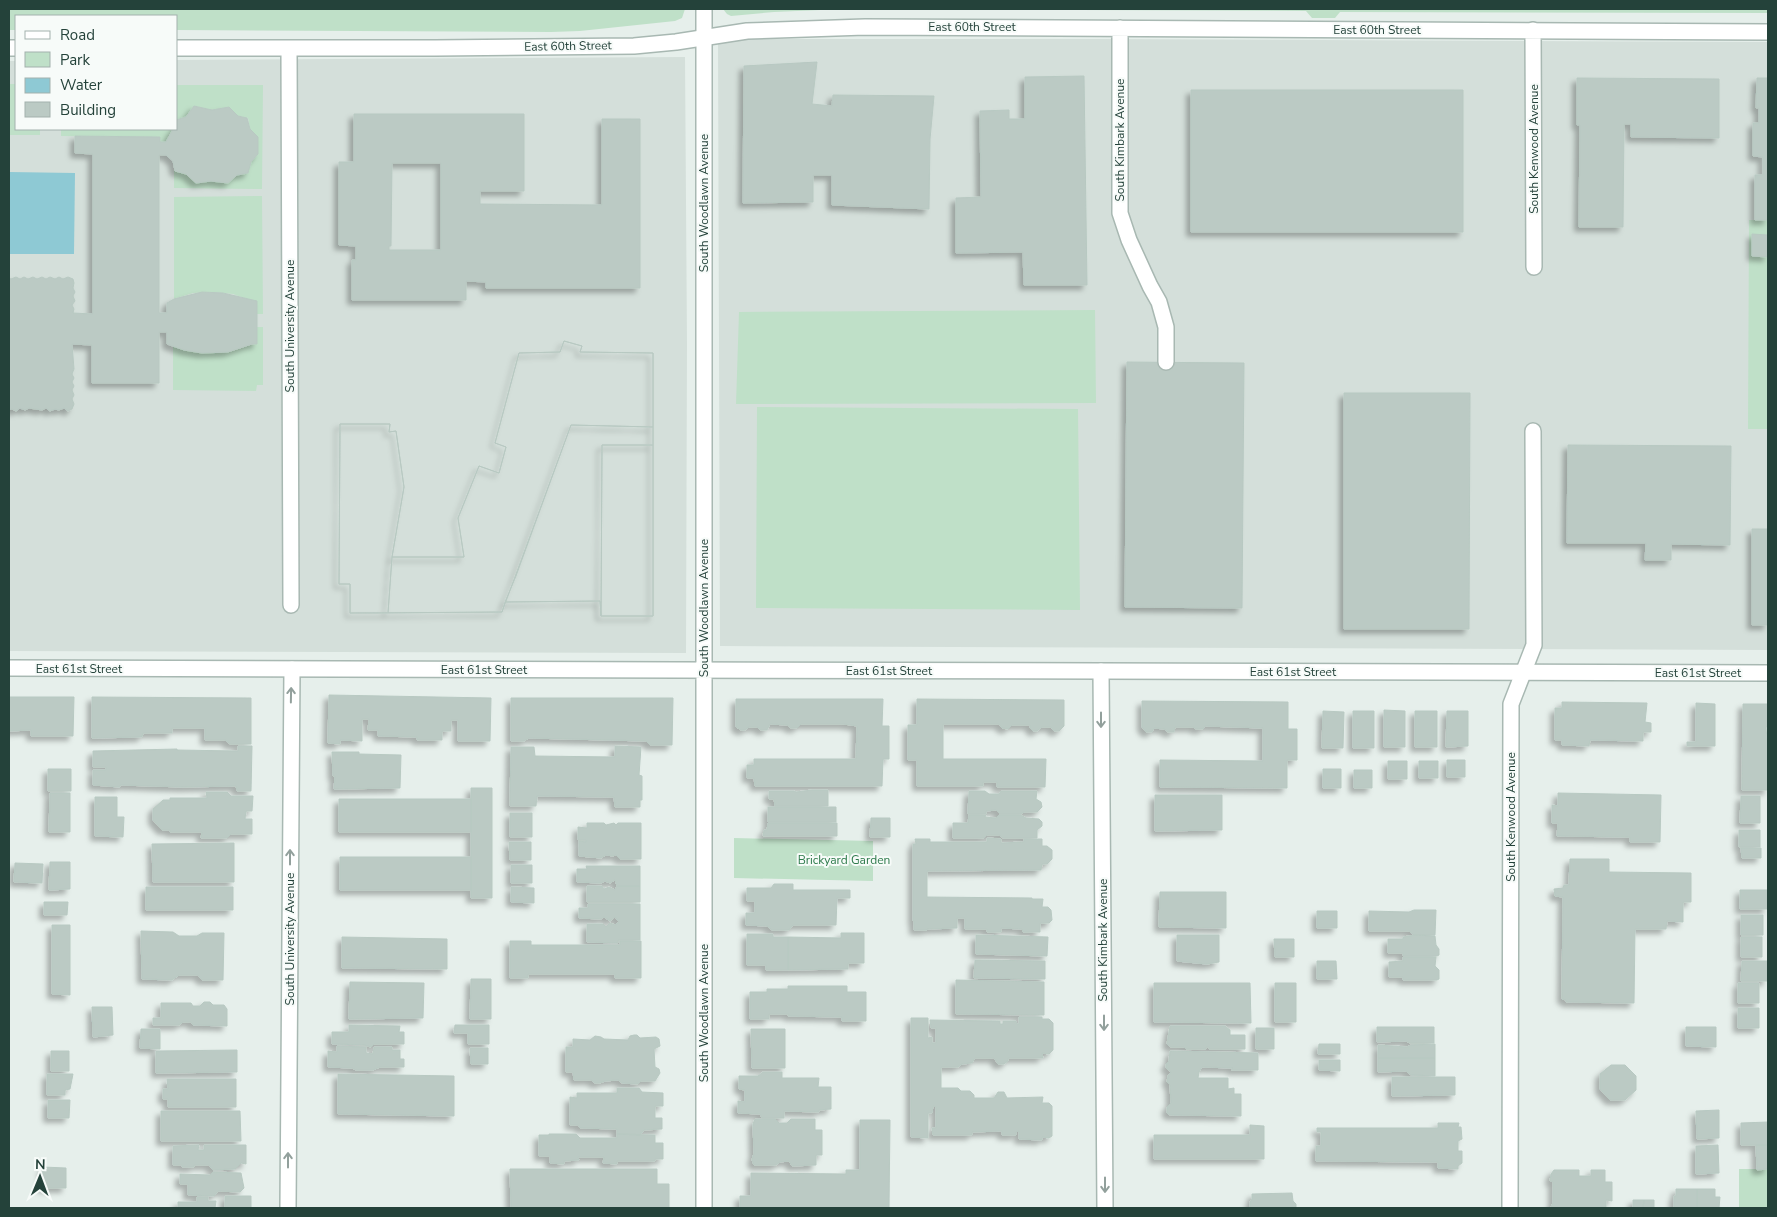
<svg xmlns="http://www.w3.org/2000/svg" width="1777" height="1217" viewBox="0 0 1777 1217" font-family="'Nunito Sans',sans-serif">
<defs>
<filter id="shadow"><feDropShadow dx="-4.5" dy="4.5" stdDeviation="2.5" flood-color="#0004"/></filter>
</defs>
<rect width="100%" height="100%" fill="#e6efeb"/>
<path fill="#d4dfda" d="M718,39H1091L1768,42V650L720,646Z
M685,57L687,344L686,653L9,651V61H16V129H176V60Z"/>
<path fill="#bfe0c8" d="M9,9H685L682,18L675,21L580,31L551,32L176,30V16H16V30H9Z
M723,9H1768V13L1340,12L1335,18H1312L1306,11L844,9L774,12L731,16L727,14Z
M9,84H16V129H40V135H9Z
M176,85H263L262,189L174,188V167L175,171L186,174L196,183L211,181L228,183L258,154V137L250,129L248,118L238,116L229,107L212,110L194,106L186,117L176,120Z
M61,129H173L166,142H160V137L61,136Z
M262,196L263,314H257V301H252L233,294L212,292L193,293L174,299V197Z
M1749,220H1768V429H1748Z
M1095,310L1096,403L736,404L739,312Z
M257,327H263V385H257L256,391L173,390V346C193,353 213,355 234,350C241,349 249,344 257,344Z
M757,407L1078,409L1080,610L756,608Z
M734,838L873,841V881L734,878Z
M1739,1169H1768V1208H1739Z"/>
<path fill="#8ec9d4" d="M9,172L75,173L74,254H9Z"/>
<path fill="#bbcac4" stroke="#b8c9c2" fill-rule="evenodd" filter="url(#shadow)" d="M817,62L812,104L832,106L833,95L934,96L930,139L929,209L832,205V175H813V202L743,203L744,66Z
M1084,76L1087,285H1024L1023,252L956,253V198L981,197L980,111L1009,110V119H1025V77Z
M1577,78L1719,79V138L1631,137V124H1624L1623,227H1579L1580,125H1577Z
M1757,78H1768V220H1755V175H1763V157L1753,156V123H1759V108H1756Z
M1191,90H1463V232H1191Z
M194,106L212,110L229,107L238,116L247,118L250,129L258,137V154L251,162L248,173L237,175L228,183L211,181L196,183L186,174L175,171L173,161L166,155H159V313H167V303L174,299L202,292L223,293L257,301V344H252L228,352L202,353L184,350L167,344V332H159V383H92V345L72,344L74,369L72,374L74,378L72,382L74,386L72,390L74,395L72,399L74,404L72,409L68,411L64,408L59,410L55,409L50,411L46,408L42,410L29,408L25,410L20,408L16,411L12,409L9,410V278L11,279L16,277L20,279L24,277L28,279L33,277L37,279L42,277L46,279L50,277L55,279L59,277L63,279L68,277L73,279L74,283L73,288L75,292L73,296L75,301L72,305L74,309L73,313L93,314V154L75,153V136L160,137V142H166L173,129H176V120L186,117Z
M354,114H524V191H480V204L602,205V119H640V288H486V282L466,281V300H352V260H356V246L339,245V162H354ZM392,163H441V250H389V246H391Z
M1752,234L1768,235V257L1752,256Z
M564,341L582,346L580,352L653,353V445H602L601,616L600,601L505,602L502,612L350,613V584H339L340,424H390L389,432L396,431L404,487L392,557H464L458,518L479,466L499,473L506,447L495,443L519,353L560,352Z
M564,341L582,346L580,352L653,353V427L571,425L502,612L388,613L392,557H464L458,518L479,466L499,473L506,447L495,443L519,353L560,352Z
M1127,362L1244,363L1242,608L1125,607Z
M1344,393H1470L1469,629H1344Z
M340,424H390L389,432L396,431L404,487L392,557L388,613H350V584H339Z
M571,425L653,427V616H601L600,601L505,602L516,576Z
M602,445H653V616H601Z
M1568,445L1731,446L1730,545L1671,544V560H1645L1646,543H1567Z
M1752,529H1768V625H1752Z
M329,695L491,698L490,741H458V720H451V731H442V740H417V737L378,736V730H368L369,719H362V741L340,740V744L328,743Z
M9,697H74L73,736H31V730L9,731Z
M92,697L251,698V744H230L225,740H205V728H172V733H143L142,737L92,738Z
M511,698H673L672,745H650L646,741L529,738L524,741H511Z
M736,699H883L882,726H889V759H883L882,786H755L754,778H747V765H754V759H856L857,726L844,724H801L797,728H791L787,725L770,724L767,730H761L757,727H749L745,730H741L736,727Z
M917,699L1064,700V726L1059,731H1054L1051,727H1042L1037,731H1033L1030,728V725H1012L1008,729L1002,728L999,724H943V759H1046L1045,787H997V782H983V786H917V760H908V725H917Z
M1142,701L1288,702V729H1297V760H1287V788L1160,787V760L1263,761V728L1205,726L1203,729H1196L1193,727H1175L1174,732H1168L1164,729L1154,728L1152,732H1146L1142,727Z
M1562,702L1647,703L1645,722L1651,723V732H1643V741L1590,740L1589,746L1562,745V740H1555V708H1562Z
M1696,703L1715,704V746H1687V742H1696Z
M1743,704H1768V727H1766L1767,740L1768,741V790H1742Z
M1384,710L1405,711V747H1384Z
M1323,711L1344,712L1343,748H1322Z
M1353,711H1374V748H1353Z
M1415,711H1437V747H1415Z
M1447,711H1468V746L1446,747Z
M238,746H252L251,791H237L236,786L183,787L120,785V787L93,785V770H106V767H93V751L177,749V750L238,751Z
M615,746L641,747L639,775L642,776V800H640V807H615L614,797L537,796L536,806H510L511,747H534L535,756L615,757Z
M332,752H359V754L401,755L400,788L334,789L335,776H333Z
M1447,760H1465V777H1447Z
M1388,761H1407V779H1388Z
M1419,761H1438V778H1419Z
M48,769H71V791H48Z
M1323,769H1341V788H1323Z
M1354,770H1372V788H1354Z
M471,788H492V898H471Z
M812,790H828V806H775L774,799H769V791H794L796,792Z
M969,791H985L989,794H999L1001,791H1037L1036,799L1041,802L1042,807L1037,812H1024L1021,814H1000L996,810L986,811V814H968Z
M206,792H227L231,796H253L252,811H246L245,819H252V834H231L227,838H201L202,832H170V830H162L153,820V809L163,800H170V798H207Z
M50,793H70V832H49Z
M1558,793L1661,795L1660,842H1630V837L1557,836L1558,823H1552V805L1558,806Z
M1155,795H1222V830L1155,831Z
M1741,796H1760V823H1740Z
M95,797H117V817H124L123,837L95,836Z
M339,799H471V832H339Z
M768,807H836V822H768Z
M510,813H532V837H510Z
M969,815H986L985,817L996,818L999,815H1021L1026,818L1039,819L1042,822V826L1037,830V838H1003L999,835H987L984,838H953V823H968Z
M871,818H890V837H870Z
M587,823H604L606,825L614,823L616,825L618,823H641V859H620L616,855L613,856L606,855L601,858L579,856V841L586,842V840H578V827L587,828Z
M768,823H837V836H763L764,830H767Z
M1739,830H1760V847H1739Z
M987,838L1001,839V843L1024,842V839H1042V846H1047L1052,850V859L1047,864H1042L1041,870L927,871V897L1032,898V899H1043L1042,907H1048L1051,910L1052,920L1049,923H1040V932H1023L1022,929L1001,928V932H987V929H965V918H957V928L927,929V930H914V921H913V844H916L915,839H930V842H987Z
M509,842H531V860H510Z
M234,843V882H153L152,844Z
M1741,848H1761V858H1742Z
M340,857H471V890H340Z
M1570,859H1609V872L1691,873V902H1683V922L1667,921L1666,929H1635L1634,1003L1566,1002V1000L1562,999L1563,897L1555,896L1554,889L1563,888L1564,885H1569Z
M50,862H70V889L49,890Z
M15,863L43,864L42,883L14,882Z
M511,865H532V883H511Z
M586,866H640V886H617L615,880L610,883L605,881L601,883L577,882V869H587Z
M774,884H793V890H850V898H837L836,925H793L789,930H772L767,926L746,925V913H755V901H747V888H771Z
M587,886H602L604,889L609,887L615,890L617,886H640V902H587Z
M146,887H233V910H146Z
M511,887L534,888V903L511,902Z
M1740,890H1767V909H1740Z
M1160,892H1226V928L1159,927Z
M44,902H68L67,915H44Z
M588,904H640V940H618V943L587,942V924H603L606,927L610,923L615,925L619,922L615,917L610,921L604,917L601,919L579,918V908H588Z
M1414,910H1436L1435,935H1414L1409,931H1369V911L1409,912Z
M1317,911H1337V928H1317Z
M1741,915H1763V935H1741Z
M52,925H70V995L52,994Z
M141,931L173,932L179,936H197L202,933H224L223,980H202L198,975H179L172,980L142,979Z
M841,933H864V963H848V969L788,970V937L841,938Z
M747,934H773V937H788V970H766V965H747Z
M976,935L1048,937L1047,956L976,954Z
M1177,935H1219V962L1207,964L1177,961Z
M1415,935L1435,936L1436,945L1439,949V955L1437,956H1403V953H1388V939H1403V937Z
M342,937L447,939V969L342,968Z
M1741,937H1762V957H1741Z
M1274,939H1294V957H1275Z
M510,941H531V945H620V941H641V978H615V974H528V978H510Z
M1403,957H1436L1435,966L1439,970V979L1437,980H1403V977H1389V962L1403,961Z
M975,960L1045,961V979L974,978Z
M1317,961H1336L1337,979H1317Z
M1742,961H1767V981H1741Z
M471,979H491V1019H470Z
M956,980L1044,982V1015L956,1014Z
M350,982L424,983L423,1018L349,1019Z
M1154,983H1250L1251,1023L1154,1022Z
M1275,983H1296V1022H1275Z
M1738,983H1759V1003H1738Z
M788,986H847V992H866V1021H842V1017L788,1016L789,1014H769V1019H750V992H767V989H788Z
M204,1002H210L213,1005H224L227,1009V1026L193,1025L191,1022H183L179,1025H153V1018H161V1003H191L193,1006H200Z
M92,1007H112L113,1035L93,1037Z
M1738,1008H1759V1028H1738Z
M1019,1017H1042V1019H1049L1053,1023V1050L1049,1054L1042,1053L1043,1058H1008V1061L1004,1064H998L994,1058H975L972,1063L962,1064L958,1067H941V1088H958L961,1091H970L974,1095V1098H994L998,1092H1004L1007,1098L1043,1097L1042,1103H1049L1052,1106V1136L1049,1138L1042,1137V1140L1019,1139V1131L1016,1132V1135H1002V1131H1000L972,1132V1135H933L932,1128H936V1107L933,1106L932,1113H928V1138L911,1137V1018H928V1038L932,1037V1043H936V1028H931L930,1020L1000,1021V1024H1003V1021H1016L1017,1024H1019Z
M349,1025L400,1026L399,1032H404V1044H374L371,1047L364,1045L332,1044V1032H349Z
M455,1025H489V1044H468V1033H454Z
M1170,1026H1225L1230,1030V1035H1245V1049H1209V1047H1206V1049H1186L1184,1047H1171L1167,1044Z
M1377,1027H1434V1043H1410L1406,1041L1377,1042Z
M1686,1027H1716V1047L1686,1046Z
M1256,1028H1274V1049H1256Z
M141,1029H160V1049L140,1048Z
M751,1029H785V1068H752Z
M634,1035H637L640,1038L656,1037L659,1039L660,1046L654,1049L655,1067L659,1069L660,1073L655,1081H641L638,1084L622,1083L618,1080L605,1081L600,1083H595L591,1080H574L573,1072H566V1047H573V1039L590,1040L595,1036L601,1037L604,1039L628,1040L630,1036Z
M1319,1044H1340V1054H1318Z
M1435,1044V1058H1378V1045L1407,1047L1411,1045Z
M337,1046L366,1047V1053L373,1054L374,1047H392V1050H400V1059H404V1067H380L373,1070H356L352,1068L328,1067V1051L337,1052Z
M470,1048H488V1064H471Z
M237,1050V1072L156,1073V1051Z
M51,1051H69V1071H51Z
M1170,1051L1258,1053V1070H1231L1233,1068L1202,1067L1199,1072L1198,1078H1228V1089L1234,1088V1094H1241V1116L1170,1115L1167,1113V1107L1171,1103L1170,1085L1167,1082L1168,1076L1171,1072L1166,1068V1064L1169,1061Z
M1378,1058H1435V1076L1411,1075L1406,1071L1378,1072Z
M1319,1060H1340V1071L1319,1070Z
M1611,1065H1625L1636,1076V1090L1625,1100H1610L1600,1089V1074Z
M763,1072H782V1078H819L818,1087H831V1109L819,1110V1112L784,1111V1118H762L760,1114L738,1113V1101L745,1102V1090L739,1089V1076H758Z
M47,1074H73L70,1089L65,1090V1095H47Z
M338,1074L454,1076V1116L338,1114Z
M1392,1077H1455V1095L1392,1096Z
M167,1079H236V1107H168V1099H163V1089H168Z
M617,1088H639L642,1092L663,1093V1106H655V1118H662V1129L644,1130L640,1135L617,1134V1129L580,1128L578,1125H570V1097L577,1098V1093H617Z
M48,1100H70L69,1118H48Z
M1719,1110V1138L1697,1139L1696,1111Z
M161,1111H240L241,1141H161Z
M755,1119H775L779,1123H787L791,1119H815V1130H822V1155H816V1165L792,1166L789,1161L780,1162L776,1165H754L752,1160L754,1153L753,1124Z
M860,1120H890L889,1208H740V1196H751V1173L846,1174V1170H860Z
M1768,1122V1145H1741V1123Z
M1438,1123H1459L1458,1127H1461L1462,1139L1458,1141V1151H1462V1163L1458,1166V1169L1438,1168V1162L1316,1161V1146H1321V1132H1317V1128H1438Z
M1250,1125L1264,1126V1159H1154V1135H1250Z
M549,1134H576L580,1138H617V1134L655,1135V1143H663V1159H655V1161H617V1164L603,1163L604,1157H578L579,1160L564,1161V1164L550,1163V1156H539V1135H549Z
M199,1145L198,1150H204V1145H246V1164L241,1163L235,1169L213,1170L209,1165H194V1167H182V1165H173V1146Z
M1718,1145L1719,1173L1696,1174V1146Z
M1756,1145H1768V1169L1757,1170Z
M43,1167L66,1168V1188H42Z
M510,1169H657V1184H669V1208H511Z
M1554,1170H1579V1176H1591V1170H1605V1182H1612V1201L1606,1200V1208H1550L1553,1203V1182L1550,1181L1551,1174Z
M213,1172L241,1173L244,1188L240,1192L218,1191L214,1196L188,1195V1184H180V1174L210,1175Z
M1676,1189H1697V1208H1674V1196H1676Z
M1697,1189H1715V1197H1720L1719,1208H1697Z
M1292,1193L1293,1201L1296,1204V1208H1250V1202L1252,1199V1194Z
M225,1196H251V1208H225Z
M197,1197H208V1201H216L215,1208H178V1202H197Z
M1633,1200H1644L1643,1208H1633Z
M1644,1200H1654V1208H1643Z"/>
<g fill="none" stroke-linecap="round" stroke-linejoin="round">
<g stroke="#a8b8b2" stroke-width="18">
<path id="minor" d="M1120,28V213L1129,240L1150,286L1159,302L1166,327V362
M1533,30L1534,267
M9,48H16
M176,48H435L634,46L676,42L747,31L865,27L1768,32
M289,48L291,605
M1101,671L1105,1208
M288,1208L292,669
M1510,1208L1511,704L1534,645L1533,431"/>
</g>
<g stroke="#a8b8b2" stroke-width="18">
<path id="tertiary" d="M704,9V1208
M9,668L1768,673"/>
</g>
<use href="#minor" stroke="#fff" stroke-width="15"/>
<use href="#tertiary" stroke="#fff" stroke-width="15"/>
</g>
<defs><path id="oneway-shaft" d="M-6 0H5M1.5-3L5.5 0L1.5 3" fill="none" stroke-width="1.6" stroke-linecap="round" stroke-linejoin="round" transform="scale(1.25)"/></defs>
<g stroke="#92a09c">
<use href="#oneway-shaft" transform="translate(291 695) rotate(-89)"/>
<use href="#oneway-shaft" transform="translate(1101 720) rotate(90)"/>
<use href="#oneway-shaft" transform="translate(290 857) rotate(-90)"/>
<use href="#oneway-shaft" transform="translate(1104 1023) rotate(90)"/>
<use href="#oneway-shaft" transform="translate(288 1160) rotate(-90)"/>
<use href="#oneway-shaft" transform="translate(1105 1185) rotate(90)"/>
</g>
<g text-anchor="middle" dominant-baseline="central" stroke-width="4" stroke-linejoin="round" paint-order="stroke">
<g font-size="12" fill="#24423a" stroke="#f7fbf9">
<text x="972" y="27">East 60th Street</text>
<text x="1377" y="30">East 60th Street</text>
<text transform="translate(568 46) rotate(-1)">East 60th Street</text>
<text transform="translate(1120 140) rotate(-90)">South Kimbark Avenue</text>
<text transform="translate(1534 149) rotate(-90)">South Kenwood Avenue</text>
<text transform="translate(704 203) rotate(-90)">South Woodlawn Avenue</text>
<text transform="translate(290 326) rotate(-90)">South University Avenue</text>
<text transform="translate(704 608) rotate(-90)">South Woodlawn Avenue</text>
<text x="79" y="669">East 61st Street</text>
<text x="484" y="670">East 61st Street</text>
<text x="889" y="671">East 61st Street</text>
<text x="1293" y="672">East 61st Street</text>
<text x="1698" y="673">East 61st Street</text>
<text transform="translate(1511 817) rotate(-90)">South Kenwood Avenue</text>
<text transform="translate(290 939) rotate(-90)">South University Avenue</text>
<text transform="translate(1103 940) rotate(-90)">South Kimbark Avenue</text>
<text transform="translate(704 1013) rotate(-90)">South Woodlawn Avenue</text>
</g>
<g font-size="12" fill="#2d7a4b" stroke="#f7fbf9">
<text x="844" y="860">Brickyard Garden</text>
</g>
</g>
<rect width="1777" height="1217" fill="none" stroke="#24423a" stroke-width="20"/>
<rect x="15" y="15" width="162" height="115" fill="#f7fbf9" stroke="#a3b1ad"/>
<rect x="25" y="31" width="25" height="8" fill="#ffffff" stroke="#a3b1ad"/>
<text x="60" y="40" font-size="15" fill="#24423a">Road</text>
<rect x="25" y="52" width="25" height="15" fill="#bfe0c8" stroke="#a3b1ad"/>
<text x="60" y="65" font-size="15" fill="#24423a">Park</text>
<rect x="25" y="78" width="25" height="15" fill="#8ec9d4" stroke="#a3b1ad"/>
<text x="60" y="90" font-size="15" fill="#24423a">Water</text>
<rect x="25" y="102" width="25" height="15" fill="#bbcac4" stroke="#a3b1ad"/>
<text x="60" y="115" font-size="15" fill="#24423a">Building</text>
<g transform="translate(40 1177) rotate(1)" stroke="#f7fbf9" stroke-width="4" paint-order="stroke">
<path d="M0-4L9 19L0 12L-9 19Z" fill="#24423a"/>
<text y="-8" font-size="14" font-weight="bold" text-anchor="middle" fill="#24423a">N</text>
</g>
</svg>
